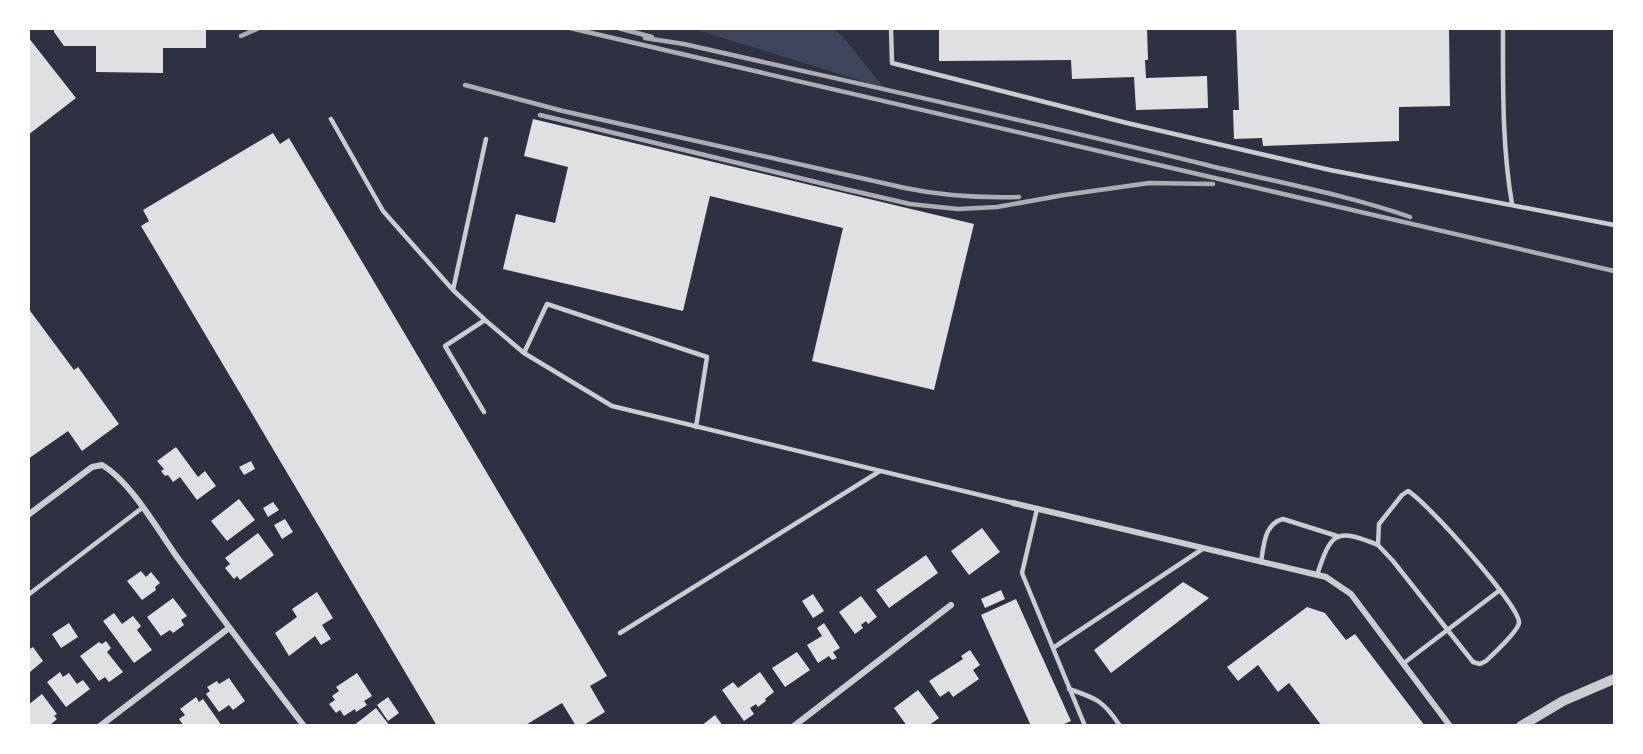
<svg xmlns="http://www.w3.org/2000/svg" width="1643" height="754" viewBox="0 0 1643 754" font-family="Arial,sans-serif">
<rect width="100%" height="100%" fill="#2d3142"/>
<path fill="#3c4559" d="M694,29H834L844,38L884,88Z"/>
<path fill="#e0e0e3" d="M54,28H206V48H163V73L96,72V46H64L54,32Z
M939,28H1147L1148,60H1145L1146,78L1207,76L1208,108L1136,110L1134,77L1072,79L1071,60L939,61Z
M1236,28H1449L1450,106L1399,107V141L1263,146L1262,138L1234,139L1233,110H1239Z
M28,37L76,98L28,135Z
M533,119L974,224L934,390L812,361L843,228L710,196L683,311L503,269L516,214L555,223L568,167L524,156Z
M273,133L280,144L289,138L607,676L590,686L605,712L582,726H576L562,703L524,726H437L141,226L149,221L143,210Z
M28,308L74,370L78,367L119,424L82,451L68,431L28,459Z
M176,447L198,477L205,471L216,486L197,500L180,477L173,482L168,475L165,476L161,471L164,469L157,461Z
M251,461L255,469L244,475L239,467Z
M239,499L255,520L227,541L211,521Z
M273,502L279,510L268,517L263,508Z
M285,519L293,532L282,539L274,525Z
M982,528L1000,552L969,575L951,551Z
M258,533L274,555L240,580L237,576L234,579L225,568L230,564L225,558Z
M926,555L938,573L889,608L876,590Z
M141,571L146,577L151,572L160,583L155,587L156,590L142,600L127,581Z
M1183,582L1209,598L1111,673L1094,650Z
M1001,590L1005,599L985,608L981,599Z
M317,592L333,618L322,625L331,639L321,645L315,636L289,656L275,633L297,617L292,609Z
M813,594L824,611L813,618L802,601Z
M861,596L877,617L868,624L866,621L861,625L863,628L855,634L839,612Z
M173,598L187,616L181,620L184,625L173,633L170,630L161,636L147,617Z
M1016,599L1071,721L1060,726H1031L981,615Z
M1307,607L1325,613L1346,640L1355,634L1425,726H1322L1289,683L1278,692L1258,665L1238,681L1227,667Z
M114,613L122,624L133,616L141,626L137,630L152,650L134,663L103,621Z
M69,623L78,637L61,648L52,634Z
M824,623L840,648L833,652L837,658L832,660L829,656L818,663L807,645L822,636L817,628Z
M106,641L111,648L107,652L123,672L109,682L105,677L99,681L80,656L99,642L102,644Z
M33,647L43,661L30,672L28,650Z
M970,650L980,665L973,670L979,679L953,697L949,691L940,697L929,681L963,659L961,656Z
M797,652L810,670L785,687L772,668Z
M60,672L63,677L69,673L77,684L83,680L90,689L66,707L47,682Z
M760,672L774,692L765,699L766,701L758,707L756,704L750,708L754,714L744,721L722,690L733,682L738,688Z
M357,673L372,696L364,701L367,705L356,712L355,709L344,716L340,710L336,713L329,704L335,700L332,696L339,691L336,687Z
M229,678L245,701L233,710L229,705L219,712L206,694L210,691L207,687L217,681L219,684Z
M918,690L939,718L928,726H907L894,708Z
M42,694L57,714L54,716L57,719L49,726H32L28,721V705Z
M196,697L199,702L203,699L222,726H194L193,724L184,726L179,719L185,715L180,709Z
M388,697L399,713L388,721L377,705Z
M376,708L390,726H353Z
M715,715L723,726H701Z"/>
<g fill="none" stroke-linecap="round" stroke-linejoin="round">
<path stroke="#caccd0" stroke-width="4.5" d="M891,28L892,63L1127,123L1330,170L1614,225
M1503,28C1503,87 1502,146 1512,204
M331,119L383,211L453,290L485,320L524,353L612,406L1013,503
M453,290L486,139
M524,353L547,304L707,357L696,427
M484,412L445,346L485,320
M1408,491C1426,501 1521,607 1519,623C1517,633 1494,653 1486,661L1480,664L1473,662L1393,561L1378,545L1379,524L1402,495Z
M1037,509L1022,573L1085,726
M1261,562C1264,545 1264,524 1283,519L1337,536
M1317,575C1331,533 1335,527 1378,545
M28,595L142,508
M620,633L880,471
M1053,648L1204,548
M1404,663L1500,590
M1069,689C1096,698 1104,701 1120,726"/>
<path stroke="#caccd0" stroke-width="6" d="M1013,503L1326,577L1351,594L1450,726
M28,515L92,467L102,465C130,481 158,530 177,557C219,614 261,670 304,726
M100,726L229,628
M794,726L951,605"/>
<path stroke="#caccd0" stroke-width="10" d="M1521,726L1563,701L1614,679"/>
<path stroke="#abadb3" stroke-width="4.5" d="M570,28L1614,271
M618,28L652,37
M241,36L259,28
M645,38L684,44C859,84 1034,122 1207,165C1275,182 1344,194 1410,217
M465,85L563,111L905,188C943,196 980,198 1019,197
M540,115L845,189L910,204L958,209L997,207L1064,195L1149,183L1213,184"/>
</g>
<rect width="1643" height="754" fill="none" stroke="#ffffff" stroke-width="60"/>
</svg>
